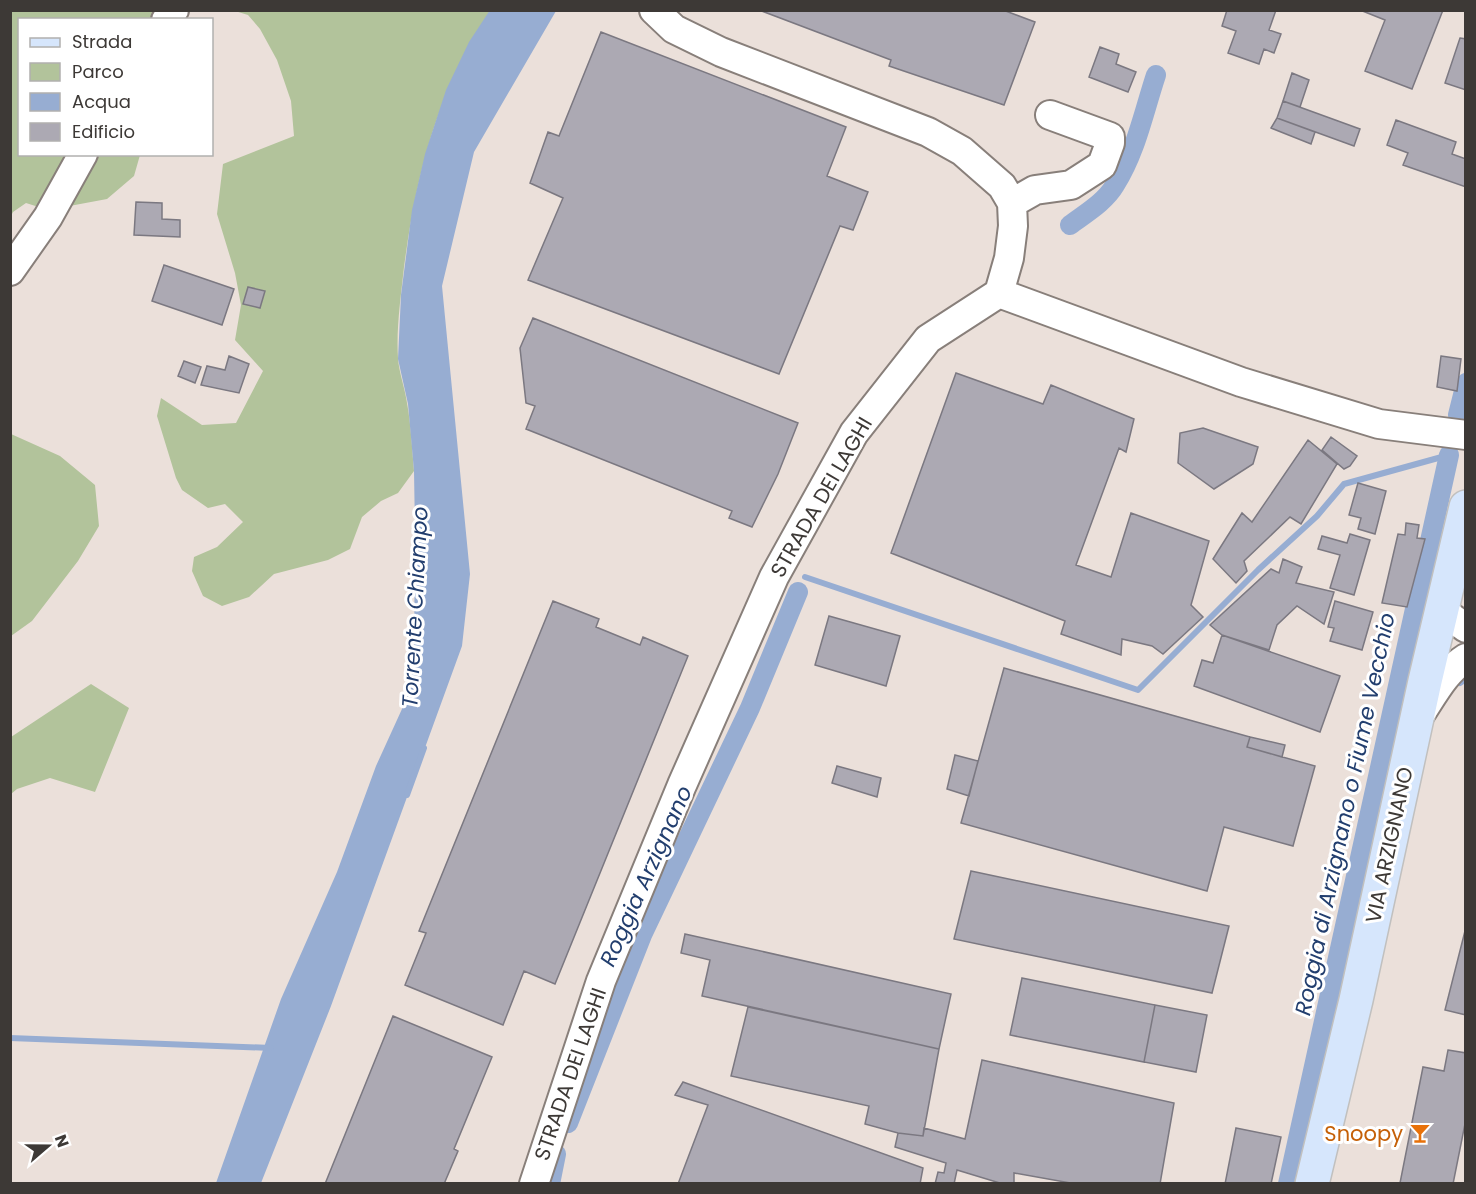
<svg xmlns="http://www.w3.org/2000/svg" width="1476" height="1194" viewBox="0 0 1476 1194" font-family="Poppins,sans-serif">
<rect width="100%" height="100%" fill="#ebe0da"/>
<path fill="#b2c39b" d="M11,11H168L162,19L20,20V154L140,155L134,176L107,199L48,210L26,203L13,212L11,216Z
M235,11H490C437,93 417,171 404,267C401,296 396,329 398,358C399,373 405,388 407,403C411,425 412,448 414,471L398,493L381,501L362,517L350,549L328,560L274,574L249,597L222,606L203,596L192,571L194,557L217,547L243,522L225,504L208,508L182,490L176,478L157,416L161,398L202,425L236,423L263,371L235,340L241,305L235,273L217,214L223,164L294,136L291,101L277,60L260,29L248,15Z
M11,434L60,456L95,485L99,526L78,561L32,621L11,636Z
M91,684L129,708L95,792L50,778L17,789L11,794V737Z"/>
<path fill="#97add2" d="M490,10L556,11L474,152L442,286L470,574L462,646L331,1006L261,1183H216L281,999L337,872L376,766L407,698L414,655L415,531L414,471L408,404L398,359L401,295L412,210L425,154L446,90L469,42Z"/>
<g fill="none" stroke-linecap="round" stroke-linejoin="round">
<path stroke="#97add2" stroke-width="6" d="M805,577L1138,690L1258,570L1317,516L1344,484L1449,455
M1460,683L1466,679
M407,795L424,748
M10,1038L271,1048"/>
<path stroke="#97add2" stroke-width="20" d="M1070,225C1086,213 1105,202 1115,185C1136,152 1144,111 1156,75
M1458,415L1466,383
M568,1123L642,935L750,708L798,592
M550,1184L556,1154
M1288,1184L1449,455"/>
</g>
<path fill="#aca9b3" stroke="#7b7881" stroke-width="1.5" d="M759,10H1003L1035,22L1004,105L889,66L891,60Z
M1227,10H1276L1269,30L1281,34L1274,53L1264,49L1259,64L1228,53L1236,31L1222,26Z
M1360,10H1443L1412,89L1365,71L1385,20Z
M601,32L846,127L827,176L868,192L853,230L840,226L779,374L528,280L563,198L530,183L548,132L559,136Z
M1460,38L1466,39V90L1445,83Z
M1100,47L1119,54L1116,64L1136,72L1128,92L1089,77Z
M1292,73L1309,80L1300,107L1283,101Z
M1283,101L1360,129L1354,146L1277,118Z
M1277,118L1315,132L1311,144L1271,128Z
M1396,120L1456,142L1452,154L1466,159V187L1403,165L1408,153L1387,145Z
M136,202L162,203V219L180,220V237L134,235Z
M164,265L234,289L222,325L152,301Z
M248,287L265,291L260,308L243,304Z
M533,318L798,423L778,474L752,527L729,518L732,511L526,429L535,406L526,403L520,348Z
M229,356L249,364L239,393L201,385L207,366L225,370Z
M1441,356L1461,359L1457,391L1437,387Z
M184,361L201,367L195,383L178,376Z
M956,373L1043,404L1051,385L1134,419L1126,452L1119,448L1076,565L1111,577L1131,513L1209,541L1191,605L1203,617L1163,654L1152,646L1122,639L1121,655L1061,634L1065,621L891,553Z
M1203,428L1258,447L1253,464L1214,489L1178,463L1180,433Z
M1331,437L1357,456L1350,466L1344,469L1322,450Z
M1308,440L1337,464L1301,524L1290,517L1244,561L1247,571L1236,583L1213,559L1242,513L1252,522Z
M1358,483L1386,491L1375,534L1358,529L1361,518L1349,515Z
M1406,523L1419,525L1417,538L1425,539L1407,607L1382,603L1398,534L1405,535Z
M1350,534L1370,540L1354,595L1330,588L1340,555L1318,549L1322,536L1347,543Z
M1283,559L1302,567L1296,583L1334,592L1324,624L1297,606L1277,625L1269,650L1222,635L1210,625L1271,569L1279,573Z
M553,601L599,619L596,627L640,645L643,637L688,656L555,984L524,971L503,1025L405,985L426,933L419,931Z
M1335,601L1373,612L1362,650L1330,641L1334,628L1328,627Z
M829,616L900,636L886,686L815,665Z
M1222,635L1340,676L1320,732L1194,686L1202,660L1213,663Z
M1004,668L1250,737L1247,747L1315,766L1293,846L1224,827L1207,891L961,823Z
M1250,737L1285,745L1282,757L1247,747Z
M955,755L978,761L969,796L947,789Z
M837,766L881,778L877,797L832,783Z
M971,871L1229,926L1212,993L954,939Z
M1466,927V1015L1445,1010Z
M685,934L951,994L939,1049L702,996L710,960L681,953Z
M1022,978L1155,1005L1144,1062L1010,1035Z
M1155,1005L1207,1015L1196,1072L1144,1062Z
M748,1007L939,1049L923,1136L898,1133L865,1124L869,1106L731,1076Z
M393,1016L492,1057L454,1149L458,1151L444,1184H325Z
M1448,1050L1466,1053V1119L1453,1184L1400,1183L1423,1067L1444,1071Z
M982,1060L1174,1103L1160,1184H1076L1014,1173V1184H1003L957,1170L954,1184H935L938,1172L944,1173L946,1163L895,1147L898,1133L923,1136L924,1128L965,1139Z
M683,1082L923,1168L920,1184H678L708,1105L675,1095Z
M1236,1128L1281,1137L1271,1184H1225Z"/>
<g fill="none" stroke-linecap="round" stroke-linejoin="round">
<g stroke="#887f7a" stroke-width="32">
<path id="minor" d="M166,20L174,10
M1012,203L1035,190L1071,185L1102,165L1110,143V137L1050,115
M10,271L48,217L83,154
M999,293L1241,382L1379,424L1466,435
M1441,610L1466,628
M1419,716C1432,697 1445,671 1466,658
M534,1184L601,981L682,785L774,577L854,433L928,339L999,293L1009,258L1013,226L1012,203L1002,186L962,151L928,132L721,52L674,29L654,10"/>
</g>
<g stroke="#c1c0bf" stroke-width="36">
<path id="major" d="M1312,1184L1356,1000L1425,681L1466,507"/>
</g>
<use href="#minor" stroke="#fff" stroke-width="28"/>
<use href="#major" stroke="#d6e6fc" stroke-width="33"/>
</g>
<defs>
<g id="bar-bare" transform="scale(1.62)"><path d="M-6-5H6L.8 .8V4.5H3.5V6h-7V4.5H-.8V.8Z" fill="#e8710a" stroke="#fff" stroke-width="2.5" paint-order="stroke"/></g>
</defs>
<g fill-rule="evenodd">
<use href="#bar-bare" x="1420" y="1133"/>
</g>
<g text-anchor="middle" dominant-baseline="central" stroke-width="6" stroke-linejoin="round" paint-order="stroke">
<g font-size="21" fill="#3d3936" stroke="#fff">
<text transform="translate(821 497) rotate(-60)">STRADA DEI LAGHI</text>
<text transform="translate(1389 845) rotate(-78)">VIA ARZIGNANO</text>
<text transform="translate(570 1074) rotate(-71)">STRADA DEI LAGHI</text>
</g>
<g font-size="21" fill="#c56008" stroke="#fff" text-anchor="end">
<text x="1403" y="1133">Snoopy</text>
</g>
<g font-size="22" font-style="italic" fill="#223e6e" stroke="#fff">
<text transform="translate(415 607) rotate(-87)">Torrente Chiampo</text>
<text transform="translate(1345 814) rotate(-78)">Roggia di Arzignano o Fiume Vecchio</text>
<text transform="translate(646 876) rotate(-66)">Roggia Arzignano</text>
</g>
</g>
<rect width="1476" height="1194" fill="none" stroke="#3d3936" stroke-width="24"/>
<rect x="18" y="18" width="195" height="138" fill="#ffffff" stroke="#b1b0af" stroke-width="1.5"/>
<rect x="30" y="38" width="30" height="9" fill="#d6e6fc" stroke="#b1b0af" stroke-width="1.5"/>
<text x="72" y="48" font-size="18" fill="#3d3936">Strada</text>
<rect x="30" y="63" width="30" height="18" fill="#b2c39b" stroke="#b1b0af" stroke-width="1.5"/>
<text x="72" y="78" font-size="18" fill="#3d3936">Parco</text>
<rect x="30" y="93" width="30" height="18" fill="#97add2" stroke="#b1b0af" stroke-width="1.5"/>
<text x="72" y="108" font-size="18" fill="#3d3936">Acqua</text>
<rect x="30" y="123" width="30" height="18" fill="#aca9b3" stroke="#b1b0af" stroke-width="1.5"/>
<text x="72" y="138" font-size="18" fill="#3d3936">Edificio</text>
<g transform="translate(48 1146) rotate(70)" stroke="#ffffff" stroke-width="4.5" paint-order="stroke">
<path d="M0-4.5L10 22L0 15L-10 22Z" fill="#3d3936"/>
<text y="-9" font-size="16" font-weight="bold" text-anchor="middle" fill="#3d3936">N</text>
</g>
</svg>
